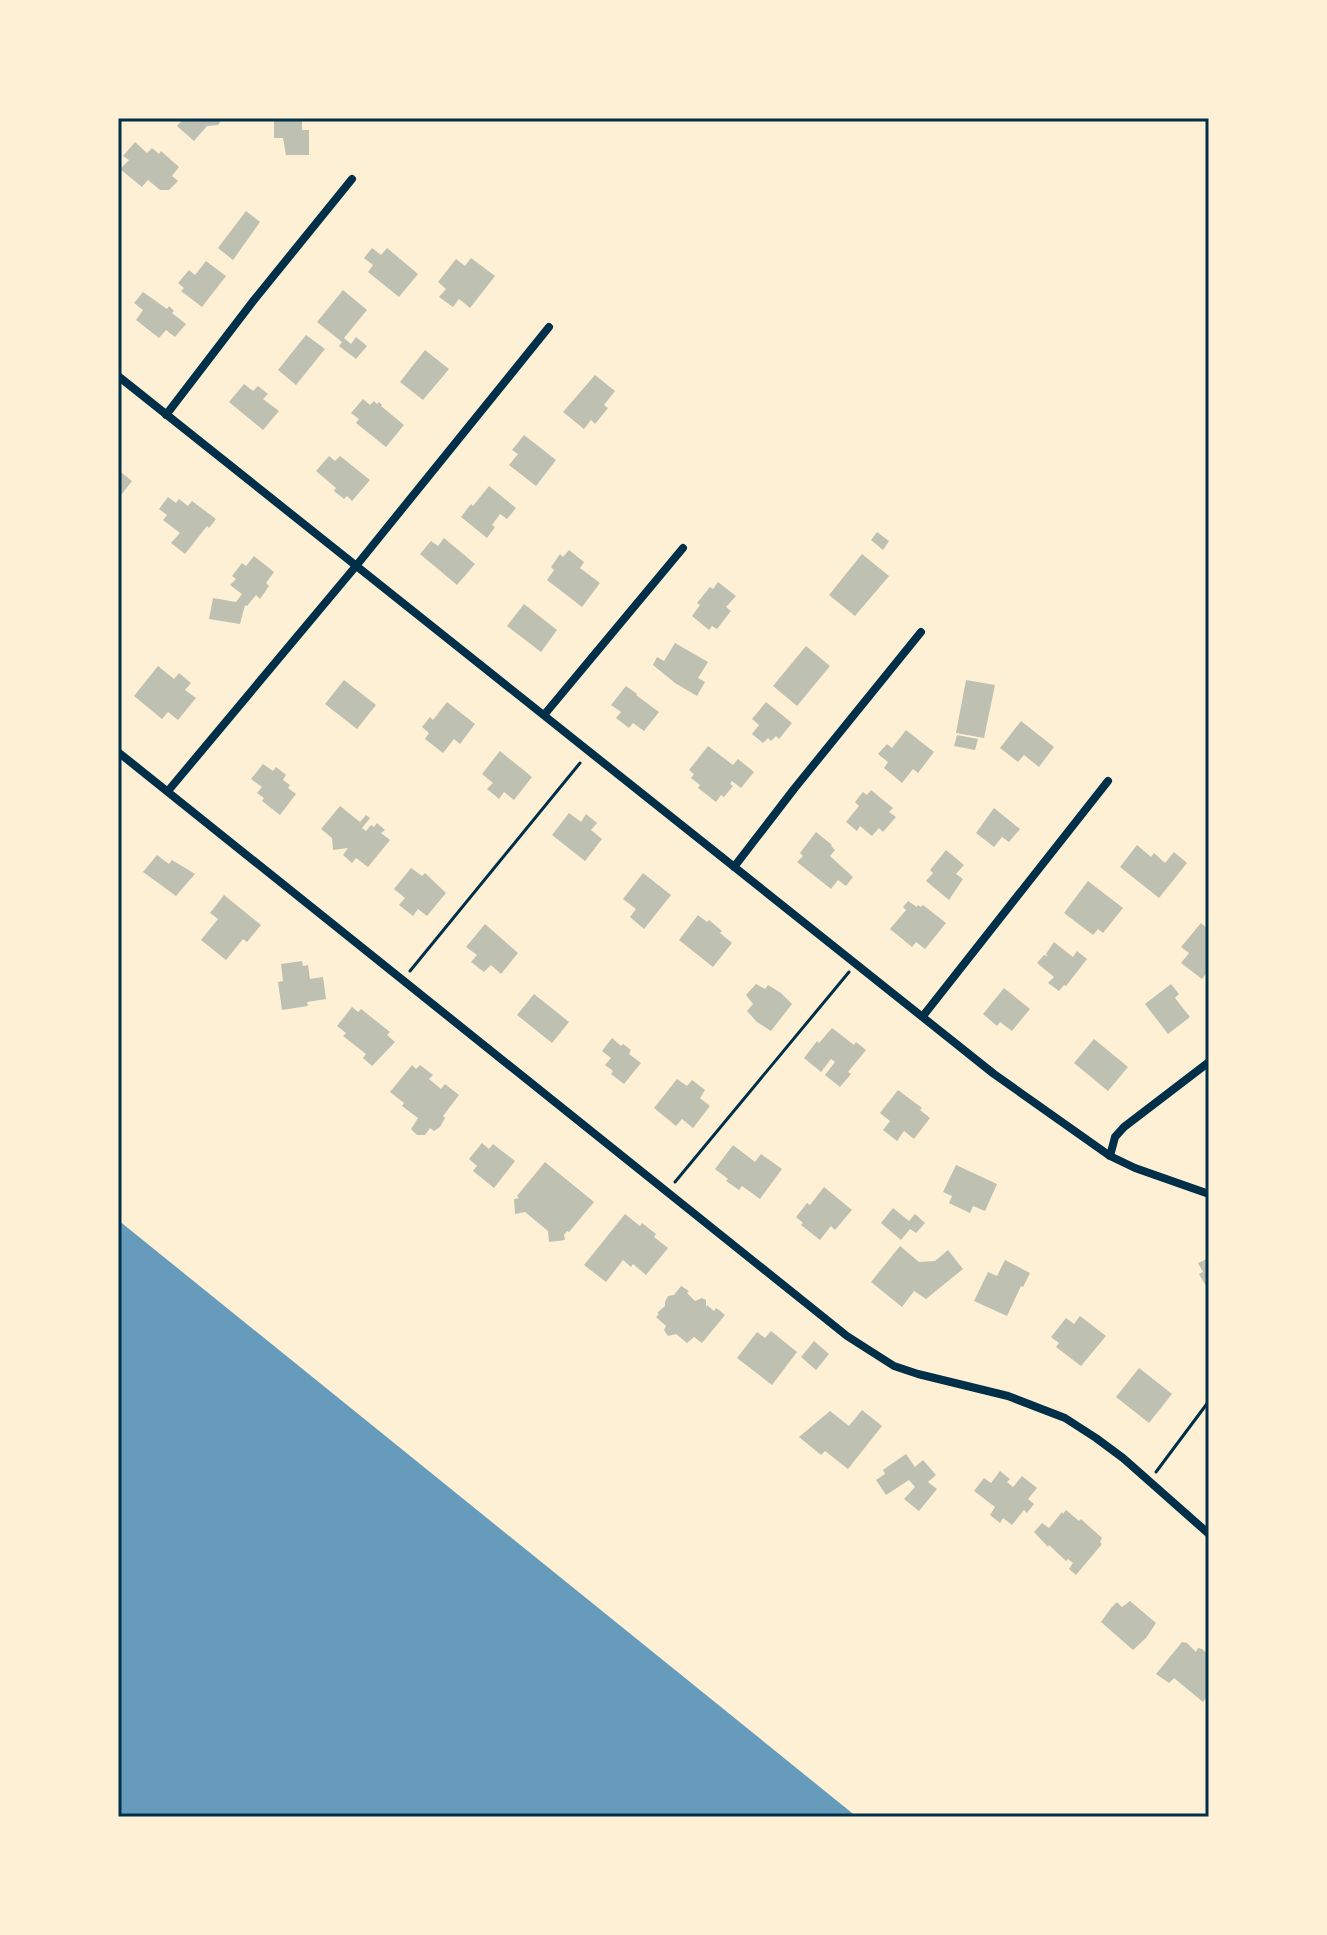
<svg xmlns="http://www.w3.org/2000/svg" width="1327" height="1935" viewBox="0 0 1327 1935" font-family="'Varela Round',sans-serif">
<rect width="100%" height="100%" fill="#fdf0d5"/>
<path fill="#669bbc" d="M118,1220L857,1817H118Z"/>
<path fill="#bec0b2" d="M184,118H223L218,125L207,126L194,141L177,126Z
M274,118H302V130H309V155H286L283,138H274Z
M135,142L147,153L152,148L159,154L161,151L179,167L172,176L178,181L169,190H160L148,180L142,187L120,169L129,160L123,156Z
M246,211L260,222L233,260L218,248Z
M372,248L381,255L387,248L418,274L399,297L368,272L373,265L364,258Z
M471,258L495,276L470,308L459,299L453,307L439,297L446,289L438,282L456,259L465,266Z
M206,261L226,276L202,307L181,291L184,288L178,283L189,270L195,275Z
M343,290L367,310L344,338L351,344L356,337L367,346L356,359L339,346L342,342L317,322Z
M143,292L167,309L169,306L174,311L172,313L186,324L175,337L166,330L159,338L136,320L143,310L134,303Z
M306,335L325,349L296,385L278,370Z
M425,350L449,369L423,400L400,382Z
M595,375L615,391L604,405L608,408L595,424L591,420L584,429L563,412Z
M244,384L253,391L258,386L268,394L263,399L279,411L263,430L229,402Z
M363,399L370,405L374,401L377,404L379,402L382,405L381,406L404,425L386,447L356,423L359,419L351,413Z
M524,435L556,460L536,486L509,465L518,454L512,450Z
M329,456L335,461L340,456L370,480L352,501L347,496L344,499L334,491L336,488L316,471Z
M118,470L132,481L118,499Z
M489,486L516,508L507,519L500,514L492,525L495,527L487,538L461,517L471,504L473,506Z
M168,497L176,503L179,499L188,506L192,501L216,519L209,528L207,526L185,554L171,543L180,533L163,520L167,515L159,509Z
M877,532L889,541L883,550L871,540Z
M444,538L475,564L457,585L420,554L431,541L438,546Z
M569,550L584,562L580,568L600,583L582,607L547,580L554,570L551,567L560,554L563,557Z
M862,554L889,576L855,616L829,595Z
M254,556L274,572L266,583L269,586L260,599L256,595L247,606L245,605L240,624L209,619L213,598L236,602L242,594L230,585L236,579L232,576L242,563L246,566Z
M718,582L736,596L726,607L731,611L717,629L712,626L709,630L692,616L700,605L697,603L710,587L713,589Z
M524,604L557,630L541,652L507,626Z
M675,643L708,662L698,678L705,682L697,696L675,683L653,665L657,657L664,661Z
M806,646L830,666L797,706L773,686Z
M158,666L174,679L179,673L191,683L185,690L196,698L178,720L168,712L162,719L134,696Z
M344,680L376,705L357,729L325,704Z
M966,680L995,685L984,738L956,733Z
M626,686L637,694L636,695L659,712L644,731L633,723L629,728L616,718L621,712L611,705Z
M447,702L475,724L460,744L454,739L443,753L425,739L429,733L422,727L430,717L433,720Z
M766,702L792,723L779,739L776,736L771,741L768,738L763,743L752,734L759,725L752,719Z
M1021,721L1054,747L1039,767L1024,755L1018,762L1000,748Z
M906,730L934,752L918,773L913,769L902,783L884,768L888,762L878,754L887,744L892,748Z
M957,735L978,739L975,750L954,746Z
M708,746L733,765L738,759L754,772L741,788L732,781L730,784L733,786L724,797L721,795L716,802L698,788L700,785L691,778L694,774L689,770Z
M500,751L532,777L514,800L504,792L499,799L487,789L493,783L482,774Z
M263,764L273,771L276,767L286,775L283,780L290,785L288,788L296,794L280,815L262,801L264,798L257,793L262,787L251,779Z
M871,790L893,808L889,812L896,817L883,832L879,828L872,836L860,826L857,831L846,822L859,806L855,802L863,792L867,795Z
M340,806L360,822L366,815L370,818L362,828L366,831L371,825L374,827L377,823L385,830L381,833L390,840L368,867L356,858L352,863L343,855L348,848L333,850L332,838L321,829Z
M994,808L1020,829L1009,842L1002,837L994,847L976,833Z
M569,813L581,822L586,814L597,823L591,830L602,839L585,861L552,835Z
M816,832L832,845L831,846L835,850L830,856L853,877L846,886L838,880L831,889L797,862L803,856L800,853Z
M1137,845L1151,857L1154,853L1165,863L1174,852L1187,863L1159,898L1120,867Z
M946,850L964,865L956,874L963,879L949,900L926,881L933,873L930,870Z
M157,855L169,864L172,860L195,874L176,896L143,872Z
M411,868L422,876L425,873L446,893L427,916L418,909L413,916L399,905L405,898L394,889Z
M643,873L671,895L644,929L630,917L636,909L623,899Z
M1088,881L1123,908L1103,933L1098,929L1093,935L1064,913Z
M224,895L261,925L247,942L243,939L226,960L201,940L218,919L210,913Z
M908,901L917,907L918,905L921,907L923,905L946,923L925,949L916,942L912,947L890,929L906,910L903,907Z
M698,915L707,922L709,920L722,931L720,933L732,943L713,967L679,940Z
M1201,923L1209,930V970L1202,979L1181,963L1189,953L1181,947Z
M485,924L518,953L501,974L491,965L484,972L471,962L477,955L466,947Z
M1054,942L1073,957L1077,951L1087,959L1066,986L1064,985L1059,991L1048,983L1054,977L1037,963L1044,955L1048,956L1046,954Z
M302,961L303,966L308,965L310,979L323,977L326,999L307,1002L308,1006L282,1010L278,982L283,981L281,964Z
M756,984L765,989L768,985L781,993L792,1004L771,1031L757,1022L747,1011L753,1004L746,995Z
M1171,984L1179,994L1175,998L1190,1017L1168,1034L1145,1004Z
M1004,988L1030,1009L1012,1031L1000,1022L997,1026L983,1014Z
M534,994L569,1022L552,1043L517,1015Z
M352,1007L358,1012L361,1009L390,1032L387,1035L395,1042L372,1066L363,1058L366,1054L343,1036L346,1033L337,1026Z
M832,1028L854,1045L856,1042L866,1050L848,1072L851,1074L840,1087L825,1075L835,1062L831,1059L821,1072L804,1058L817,1041L819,1043Z
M612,1038L621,1046L623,1044L631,1050L629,1054L641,1063L624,1084L611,1074L613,1071L605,1065L611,1058L602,1051Z
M1094,1039L1128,1067L1108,1091L1074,1063Z
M412,1065L416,1069L420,1065L433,1075L429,1079L441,1089L445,1084L459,1095L443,1116L445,1118L440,1127L434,1131L430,1128L425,1135H417L411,1129L418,1118L402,1106L404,1103L390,1092Z
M677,1079L687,1086L692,1080L705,1090L700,1098L710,1106L693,1128L682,1119L676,1126L654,1108Z
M898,1090L922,1108L920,1110L930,1118L914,1139L904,1131L897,1141L883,1130L890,1121L880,1113Z
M482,1143L489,1149L493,1144L515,1161L494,1188L473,1171L477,1166L469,1159Z
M733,1145L755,1162L761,1154L782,1169L760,1199L742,1186L739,1190L726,1181L728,1179L715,1169Z
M545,1162L594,1202L569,1232L567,1231L564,1235L565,1240L549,1242L548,1231L525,1212L515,1214L514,1199L519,1198L517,1196Z
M956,1165L997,1184L985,1211L973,1206L970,1213L949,1203L952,1196L943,1192Z
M824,1187L852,1210L835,1230L831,1226L820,1240L801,1225L803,1223L796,1217L807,1203L810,1205Z
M893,1208L909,1221L915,1214L925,1223L916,1233L910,1229L901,1240L881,1223Z
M625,1214L640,1226L642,1223L656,1234L654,1237L668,1248L646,1275L633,1264L631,1267L623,1260L606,1282L584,1265Z
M900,1246L919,1262L935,1261L948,1250L963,1269L926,1299L914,1291L902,1307L871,1282Z
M1209,1258V1291L1199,1274L1203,1272L1198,1263Z
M1005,1260L1030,1273L1023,1287L1021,1286L1007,1316L974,1301L988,1272L997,1276Z
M681,1286L689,1291L687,1293L695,1301L702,1298L706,1300V1307L707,1305L714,1311L716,1308L719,1310L725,1315L702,1343L694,1337L687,1343L676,1334L668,1336L664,1330L666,1326L656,1317L659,1314L657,1313L665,1306V1302L668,1296L674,1295Z
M1080,1316L1106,1336L1081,1366L1056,1347L1059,1343L1051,1337L1066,1318L1074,1324Z
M771,1331L797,1352L772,1385L737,1358L757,1332L765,1338Z
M814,1341L829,1354L816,1370L801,1357Z
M1139,1368L1172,1394L1149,1423L1116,1397Z
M862,1410L882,1426L848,1469L825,1451L821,1455L799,1437L830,1411L849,1426Z
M906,1454L915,1467L923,1460L936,1475L928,1482L937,1489L919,1511L904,1499L915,1487L909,1480L886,1495L876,1480L885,1474L883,1470Z
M1000,1471L1010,1479L1007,1482L1013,1487L1022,1476L1037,1488L1028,1499L1034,1504L1027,1513L1024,1510L1012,1525L1003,1518L1000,1523L990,1515L995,1507L974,1491L984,1478L991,1483Z
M1066,1510L1079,1521L1081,1519L1102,1538L1100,1542L1102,1544L1076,1575L1069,1569L1073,1563L1068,1559L1066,1561L1049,1545L1048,1547L1034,1532L1042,1523L1049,1528L1062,1512L1063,1514Z
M1130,1601L1156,1623L1146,1638L1133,1650L1101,1622L1111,1608L1117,1602L1122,1607Z
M1182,1642L1187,1643L1196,1652L1198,1648L1202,1649L1209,1655V1662L1206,1665L1209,1667V1694L1203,1702L1174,1678L1169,1683L1156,1674Z"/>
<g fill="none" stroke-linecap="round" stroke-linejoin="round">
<path stroke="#003049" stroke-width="3" d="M410,971L580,763
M675,1182L849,972
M1156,1472L1209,1401"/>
<path stroke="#003049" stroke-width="8" d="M118,376L994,1074L1110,1156L1135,1168L1209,1194
M166,415L254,300L352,179
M544,715L683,548
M118,752L847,1336L894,1366L918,1374L1008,1396L1065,1418L1096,1438L1123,1458L1209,1534
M168,791L356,566L549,327
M734,867L794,789L921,632
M923,1016L1108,781
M1110,1156L1115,1137L1124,1127L1209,1062"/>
</g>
<rect width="1327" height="1935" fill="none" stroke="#fdf0d5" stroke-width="240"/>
<rect x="120" y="120" width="1087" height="1695" fill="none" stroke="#003049" stroke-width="3"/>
</svg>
